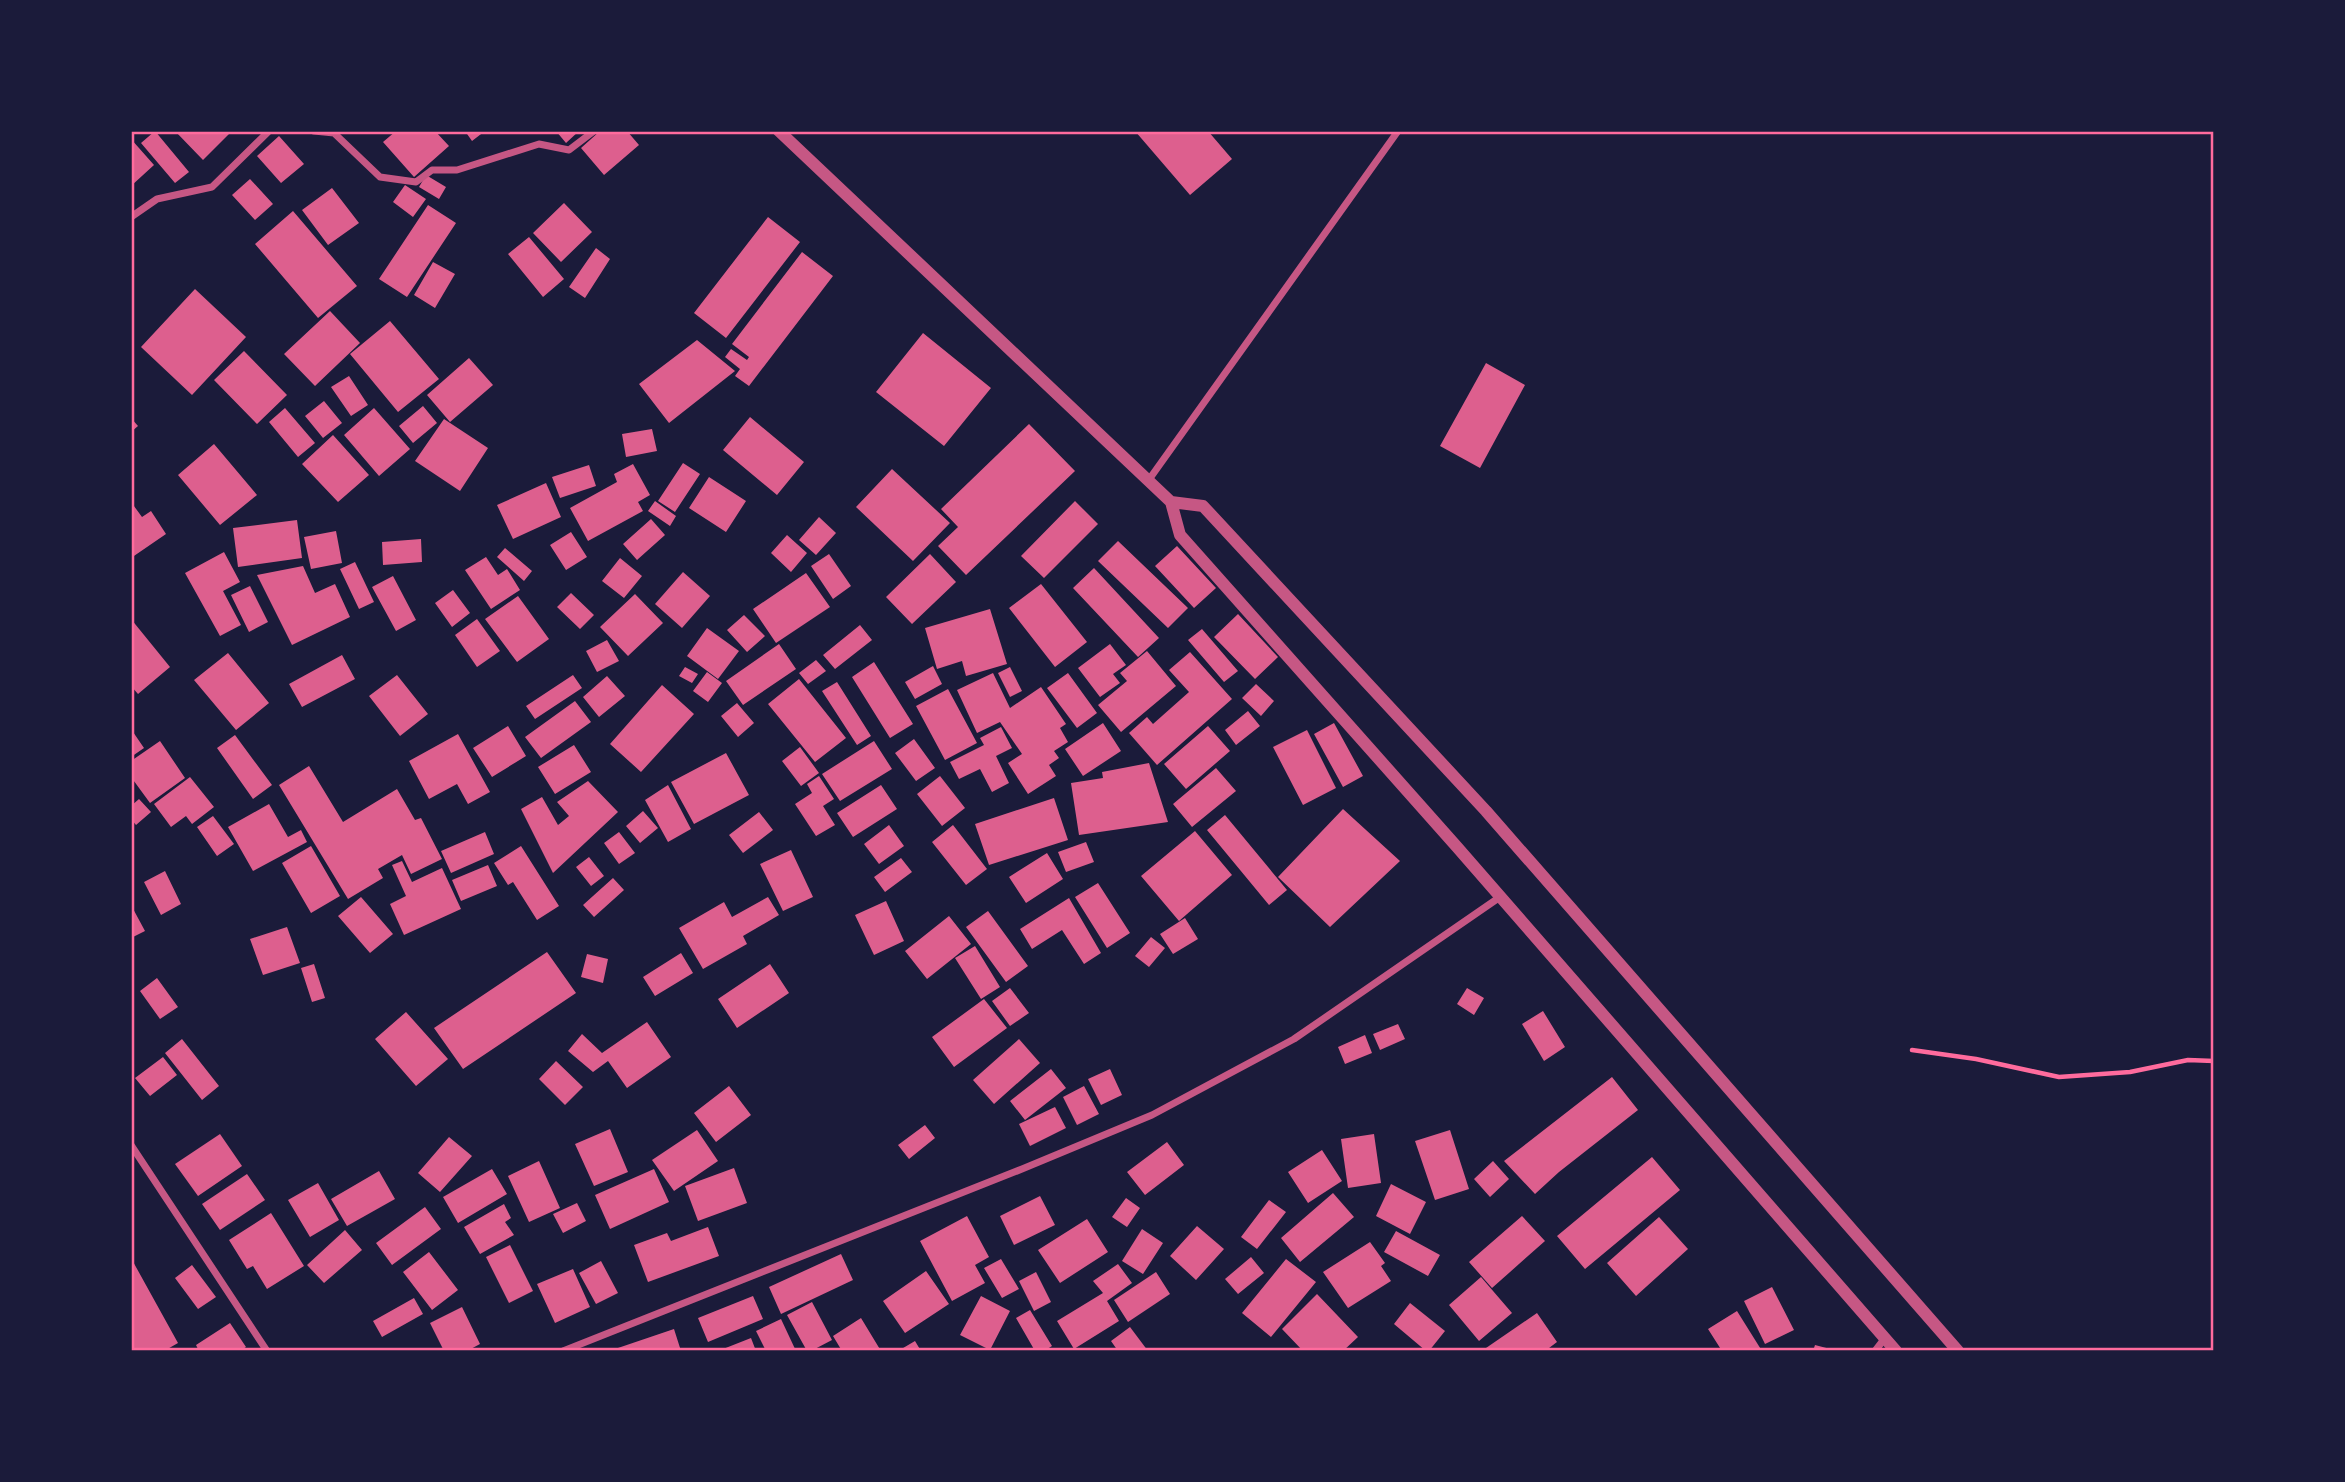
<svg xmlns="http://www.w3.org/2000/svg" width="2345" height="1482" viewBox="0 0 2345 1482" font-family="'Roboto Serif',serif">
<rect width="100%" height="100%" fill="#1b1b3a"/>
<path fill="#dd5f8e" d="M155,131L189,172L175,183L141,143Z
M175,131H232L203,160Z
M396,131H435L449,146L414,177L383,142Z
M465,131H485L472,141Z
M556,131H579L566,143Z
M600,131H627L639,145L604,175L581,148Z
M1135,131H1208L1232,159L1190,195Z
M279,136L304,164L281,183L257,156Z
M131,139L154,165L131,186Z
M426,175L446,187L439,199L419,187Z
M250,179L273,204L255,220L232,195Z
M405,185L426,199L413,217L393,202Z
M332,188L359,223L328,245L302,210Z
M564,203L592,232L561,262L533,233Z
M428,205L456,223L407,297L379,279Z
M293,211L357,286L318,318L255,244Z
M768,217L800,242L726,338L694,313Z
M529,237L564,279L543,297L508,254Z
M596,248L610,259L585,298L569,287Z
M802,252L833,276L749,386L735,376L740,369L725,357L731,349L747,360L749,357L732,344Z
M433,262L455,274L435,308L414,295Z
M195,289L246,337L192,395L141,347Z
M330,311L360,343L315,386L284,354Z
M390,321L439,379L398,412L350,354Z
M923,333L991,388L944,446L876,392Z
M697,340L735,371L669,423L639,384Z
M244,351L287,395L257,424L214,380Z
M469,358L493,385L450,422L427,395Z
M1486,363L1525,385L1480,468L1440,446Z
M349,376L368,405L351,416L331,387Z
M324,401L342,423L323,438L305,416Z
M423,406L437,423L413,443L399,426Z
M285,408L315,443L298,457L269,422Z
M374,408L410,449L379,476L344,435Z
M750,417L804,462L777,495L723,450Z
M131,418L138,426L131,432Z
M444,419L488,448L460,491L415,461Z
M1029,424L1075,471L966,575L938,546L958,527L941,509Z
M652,429L657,451L626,457L622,434Z
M333,435L369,475L338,502L302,464Z
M214,444L257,495L220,525L178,475Z
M683,463L700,474L675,512L658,501Z
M633,464L650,495L638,502L643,511L588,541L570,508L617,482L614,474Z
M589,465L596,486L560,498L552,477Z
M892,469L950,523L913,561L856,507Z
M709,477L746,501L726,532L689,508Z
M546,483L561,517L513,539L497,505Z
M655,501L676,516L670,526L648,511Z
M1075,501L1098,524L1044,578L1021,556Z
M131,502L142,517L151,511L166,534L131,558Z
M819,517L836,533L816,555L799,540Z
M651,519L665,535L637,560L623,544Z
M297,520L302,558L238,567L233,528Z
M336,531L342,563L311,569L304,537Z
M571,532L587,557L566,570L550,545Z
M787,535L807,553L791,572L771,553Z
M421,539L422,562L383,565L382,542Z
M1118,541L1188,608L1168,628L1098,561Z
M1177,546L1216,588L1194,608L1155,566Z
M505,548L532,571L524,581L497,557Z
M224,552L240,582L223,591L241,625L220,636L185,573Z
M829,554L851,586L833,599L811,566Z
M930,554L956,582L912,624L886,597Z
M486,557L498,575L507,569L520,590L491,609L465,570Z
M620,558L642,576L624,598L602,581Z
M355,562L374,602L359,609L340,569Z
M303,566L315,593L335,584L350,617L292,645L257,575Z
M1094,568L1159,638L1138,657L1073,588Z
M683,572L710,596L682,628L655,604Z
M806,573L830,607L776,643L753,609Z
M393,576L416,620L396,631L372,587Z
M1041,584L1087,642L1055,667L1009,608Z
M250,586L268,622L249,632L231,595Z
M453,590L470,613L452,627L435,603Z
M571,593L594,615L580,629L557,607Z
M635,594L663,623L628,656L600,627Z
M518,596L549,639L517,662L485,619Z
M990,609L1007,664L966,676L962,661L937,669L925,628Z
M1238,614L1278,657L1255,679L1214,637Z
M744,615L765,636L747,652L727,630Z
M131,619L170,667L138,694L131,686Z
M477,619L500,651L477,667L455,635Z
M860,625L872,640L835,669L823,655Z
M707,628L739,651L718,679L687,656Z
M1202,629L1238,671L1224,682L1188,640Z
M607,640L619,661L597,672L586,651Z
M779,644L796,669L743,705L726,681Z
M1110,644L1126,665L1113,674L1120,683L1100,697L1078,668Z
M1147,651L1176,686L1121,732L1098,705L1127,681L1120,673Z
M1190,652L1232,699L1157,765L1129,733L1147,717L1153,724L1189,692L1169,670Z
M228,653L269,703L236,730L194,680Z
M342,655L355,679L302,707L289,684Z
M816,660L826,671L808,684L799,673Z
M874,662L913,724L890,738L852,677Z
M933,666L942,684L915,699L905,682Z
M685,667L698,674L692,683L679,676Z
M1010,667L1022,691L1010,697L998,673Z
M707,672L722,683L708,702L693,691Z
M993,673L1010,708L1041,687L1066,724L1060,728L1068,742L1054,751L1059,758L1049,765L1056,776L1028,794L1008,763L1022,754L1000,722L977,733L957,690Z
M1068,673L1097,713L1077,728L1047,688Z
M397,675L428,714L400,736L369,696Z
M573,675L582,688L535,719L526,706Z
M607,676L625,696L599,717L583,697Z
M799,679L846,738L815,762L768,704Z
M837,682L871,736L857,745L822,691Z
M1256,684L1274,701L1261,716L1242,698Z
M662,685L694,714L641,772L610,744Z
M948,689L977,743L945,760L916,706Z
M575,701L591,722L541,758L525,737Z
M737,703L754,723L738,737L721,716Z
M1248,711L1260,726L1236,745L1225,730Z
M1103,723L1121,751L1083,776L1065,749Z
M1334,723L1363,776L1343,787L1314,734Z
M508,726L526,756L492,777L473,748Z
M1208,726L1230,751L1186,789L1164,764Z
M1001,727L1012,748L996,756L1009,783L992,792L980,769L959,779L950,762L984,745L980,738Z
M131,729L144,748L131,757Z
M1307,730L1336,788L1303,805L1273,747Z
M458,734L490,792L468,804L457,784L429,799L409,761Z
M235,735L272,785L253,799L217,748Z
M914,739L935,768L916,781L895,753Z
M160,741L185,778L150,803L131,777V761Z
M874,741L892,769L840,801L822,774Z
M574,745L591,772L555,794L538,767Z
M800,747L819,773L801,786L782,761Z
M726,753L749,795L694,824L671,782Z
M1149,763L1168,822L1079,835L1071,783L1103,778L1102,772Z
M309,766L343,822L397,789L415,820L421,818L442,859L411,874L402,855L378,869L383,878L348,899L279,785Z
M1216,768L1236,791L1192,827L1173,804Z
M819,776L834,799L823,806L835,825L816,836L795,804L812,793L807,784Z
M940,776L965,808L942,826L917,794Z
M190,777L214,807L192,824L186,816L171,827L154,804Z
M588,781L618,812L553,873L521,809L542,797L558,825L569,816L557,802Z
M668,785L691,829L668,842L645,800Z
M881,785L897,809L853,837L837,813Z
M1054,798L1068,840L989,865L975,824Z
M139,799L151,812L136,825L131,819V806Z
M269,804L288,837L301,830L307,842L253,871L228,827Z
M1343,809L1400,861L1330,927L1278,877Z
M643,811L658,828L640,843L626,826Z
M759,812L773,830L743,853L729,835Z
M1225,815L1287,890L1269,905L1207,830Z
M213,816L234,844L217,856L197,827Z
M889,825L904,846L879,864L864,844Z
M953,825L987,869L966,885L932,842Z
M1195,831L1232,875L1179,921L1141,876Z
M485,832L494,854L451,873L441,851Z
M619,832L635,853L619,864L604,843Z
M1086,842L1094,862L1066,872L1058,852Z
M311,846L340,896L311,913L282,863Z
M521,846L559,906L537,920L513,882L508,885L494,863Z
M791,850L813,897L783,911L760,864Z
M1047,853L1063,879L1026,903L1009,877Z
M589,857L604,876L591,886L576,867Z
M901,858L912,872L885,892L874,877Z
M402,861L412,882L442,868L461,909L404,935L390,904L406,896L392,865Z
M488,865L497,886L461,901L452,880Z
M165,871L181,904L161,915L144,882Z
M613,878L624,890L594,917L583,905Z
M1098,883L1130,933L1107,948L1075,897Z
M361,897L393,934L370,953L338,916Z
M768,897L779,915L743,936L747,944L703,969L679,928L724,902L732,917Z
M1069,898L1101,953L1084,964L1062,930L1032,949L1020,929Z
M886,901L904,941L874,955L855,915Z
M131,905L145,931L131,938Z
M988,911L1028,966L1006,982L966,927Z
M949,916L971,944L927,979L905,951Z
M1185,918L1198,939L1173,954L1160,934Z
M287,927L300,963L263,975L250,939Z
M1151,937L1165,948L1149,967L1135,956Z
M975,946L1000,987L981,999L955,958Z
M547,952L576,993L463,1069L434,1028Z
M681,953L693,973L655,996L643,977Z
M587,954L608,959L603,983L581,977Z
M314,964L325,998L312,1002L301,968Z
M770,964L789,993L737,1028L718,999Z
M157,978L178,1007L160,1019L140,991Z
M1010,988L1029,1013L1010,1026L992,1001Z
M1467,988L1484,998L1474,1015L1457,1004Z
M984,999L1007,1028L954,1067L932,1037Z
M1543,1011L1565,1047L1544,1061L1522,1024Z
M406,1012L448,1059L416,1086L375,1039Z
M647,1022L671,1057L627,1088L608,1061L593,1072L568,1051L582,1034L602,1053Z
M1398,1024L1405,1039L1380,1050L1373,1034Z
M1365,1035L1372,1053L1345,1064L1338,1047Z
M182,1039L219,1086L202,1100L165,1053Z
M1019,1039L1040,1063L994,1104L973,1080Z
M163,1057L177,1075L150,1096L135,1078Z
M556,1061L583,1087L565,1105L539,1079Z
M1051,1069L1066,1088L1025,1120L1010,1101Z
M1110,1069L1122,1095L1101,1105L1088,1079Z
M1612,1077L1638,1110L1559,1172L1535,1194L1504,1161Z
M729,1086L751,1115L716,1142L694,1113Z
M1084,1086L1099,1114L1077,1125L1063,1097Z
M1055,1107L1066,1128L1030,1146L1019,1124Z
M925,1125L935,1138L909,1159L898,1145Z
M610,1129L628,1172L594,1186L575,1144Z
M697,1130L718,1161L674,1191L652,1160Z
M1450,1130L1469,1189L1435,1200L1415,1141Z
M220,1134L242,1166L198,1196L175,1164Z
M1374,1134L1381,1183L1348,1188L1341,1139Z
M449,1137L472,1156L440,1192L418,1173Z
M1167,1142L1184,1165L1145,1195L1127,1172Z
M1322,1150L1342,1181L1308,1203L1288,1172Z
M1652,1157L1680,1190L1585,1269L1557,1236Z
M539,1161L560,1208L529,1222L508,1176Z
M1493,1161L1509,1179L1490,1197L1474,1179Z
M734,1168L747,1203L698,1221L685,1186Z
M492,1169L507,1194L458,1223L443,1197Z
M654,1169L669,1202L610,1229L595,1195Z
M379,1171L395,1199L347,1226L331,1199Z
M247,1174L265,1200L220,1230L202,1204Z
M318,1183L339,1220L310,1237L288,1200Z
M1391,1184L1426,1202L1410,1234L1376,1216Z
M1333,1193L1354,1217L1300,1262L1281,1238Z
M1040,1196L1055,1225L1014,1245L1000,1216Z
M1126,1198L1140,1208L1127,1227L1112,1217Z
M1269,1200L1286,1212L1257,1249L1241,1237Z
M577,1203L586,1221L563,1233L553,1214Z
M504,1204L511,1218L505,1222L514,1235L480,1254L464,1227Z
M425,1207L441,1229L392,1265L376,1243Z
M271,1213L304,1266L267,1289L253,1266L247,1269L229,1240Z
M967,1216L989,1257L975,1265L985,1283L952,1301L920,1241Z
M1522,1216L1545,1241L1492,1288L1469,1262Z
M1659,1217L1688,1249L1636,1296L1607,1263Z
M1087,1219L1108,1252L1060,1283L1038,1250Z
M1197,1226L1224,1249L1196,1280L1170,1256Z
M708,1227L719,1256L648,1282L634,1245L667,1233L671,1241Z
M1142,1229L1163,1243L1143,1274L1122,1261Z
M345,1230L362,1250L324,1283L307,1265Z
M1396,1231L1440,1255L1428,1276L1384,1252Z
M1370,1242L1385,1263L1381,1266L1391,1281L1348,1308L1323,1272Z
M510,1245L533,1291L509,1303L486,1257Z
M429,1252L458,1290L432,1310L403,1272Z
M841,1254L853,1280L781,1314L769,1287Z
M1251,1257L1264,1273L1238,1294L1225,1279Z
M131,1258L178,1343L164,1351H131Z
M1001,1259L1019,1289L1002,1298L984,1268Z
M1286,1259L1316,1282L1271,1337L1242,1313Z
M601,1261L618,1293L596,1304L579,1273Z
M1118,1264L1132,1283L1107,1301L1119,1321L1074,1349L1057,1321L1103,1293L1093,1281Z
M192,1265L216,1297L198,1309L175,1278Z
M573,1269L590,1307L555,1323L537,1284Z
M926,1271L949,1304L905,1333L883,1301Z
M1036,1272L1051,1302L1034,1311L1019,1281Z
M1156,1272L1170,1294L1128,1322L1114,1300Z
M1481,1277L1512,1313L1479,1341L1449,1305Z
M1772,1287L1794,1330L1765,1344L1744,1301Z
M1317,1294L1358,1337L1343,1351H1303L1282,1329Z
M753,1296L763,1319L708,1342L698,1318Z
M981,1296L1010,1311L990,1350L960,1335Z
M414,1298L423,1314L382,1337L373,1321Z
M812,1302L832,1340L811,1351H807L787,1315Z
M1410,1303L1445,1331L1429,1351H1426L1394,1324Z
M462,1307L480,1344L467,1351H444L430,1323Z
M1030,1310L1052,1346L1044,1351H1035L1016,1318Z
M1737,1311L1762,1351H1722L1708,1329Z
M1537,1313L1557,1342L1545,1351H1488L1486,1348Z
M861,1318L881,1351H842L833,1336Z
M781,1319L796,1351H766L756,1331Z
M230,1323L246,1347L240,1351H199L196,1345Z
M1130,1327L1148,1351H1118L1111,1341Z
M674,1329L681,1351H612V1350Z
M751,1338L756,1351H718Z
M915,1341L921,1351H898Z
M1815,1345L1834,1350V1351H1813Z"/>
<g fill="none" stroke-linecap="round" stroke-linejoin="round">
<path stroke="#ff6b9d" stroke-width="4.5" d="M1912,1050L1976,1059L2059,1077L2130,1072L2188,1060L2214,1061"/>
<path stroke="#c65784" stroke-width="7" d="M314,131L334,133L380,177L416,182L432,170H457L539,144L569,150L594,131
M131,217L157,199L212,187L269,131
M1148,481L1398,131
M131,1145L267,1351
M563,1351L1022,1169L1152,1115L1294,1039L1500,897
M1875,1351L1885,1338"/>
<path stroke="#c65784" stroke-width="12" d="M779,131L1171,502L1180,535L1457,847L1896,1351
M1171,502L1203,506L1486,811L1958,1351"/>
</g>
<rect width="2345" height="1482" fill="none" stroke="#1b1b3a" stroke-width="266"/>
<rect x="133" y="133" width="2079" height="1216" fill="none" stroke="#ff6b9d" stroke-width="2.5"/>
</svg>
